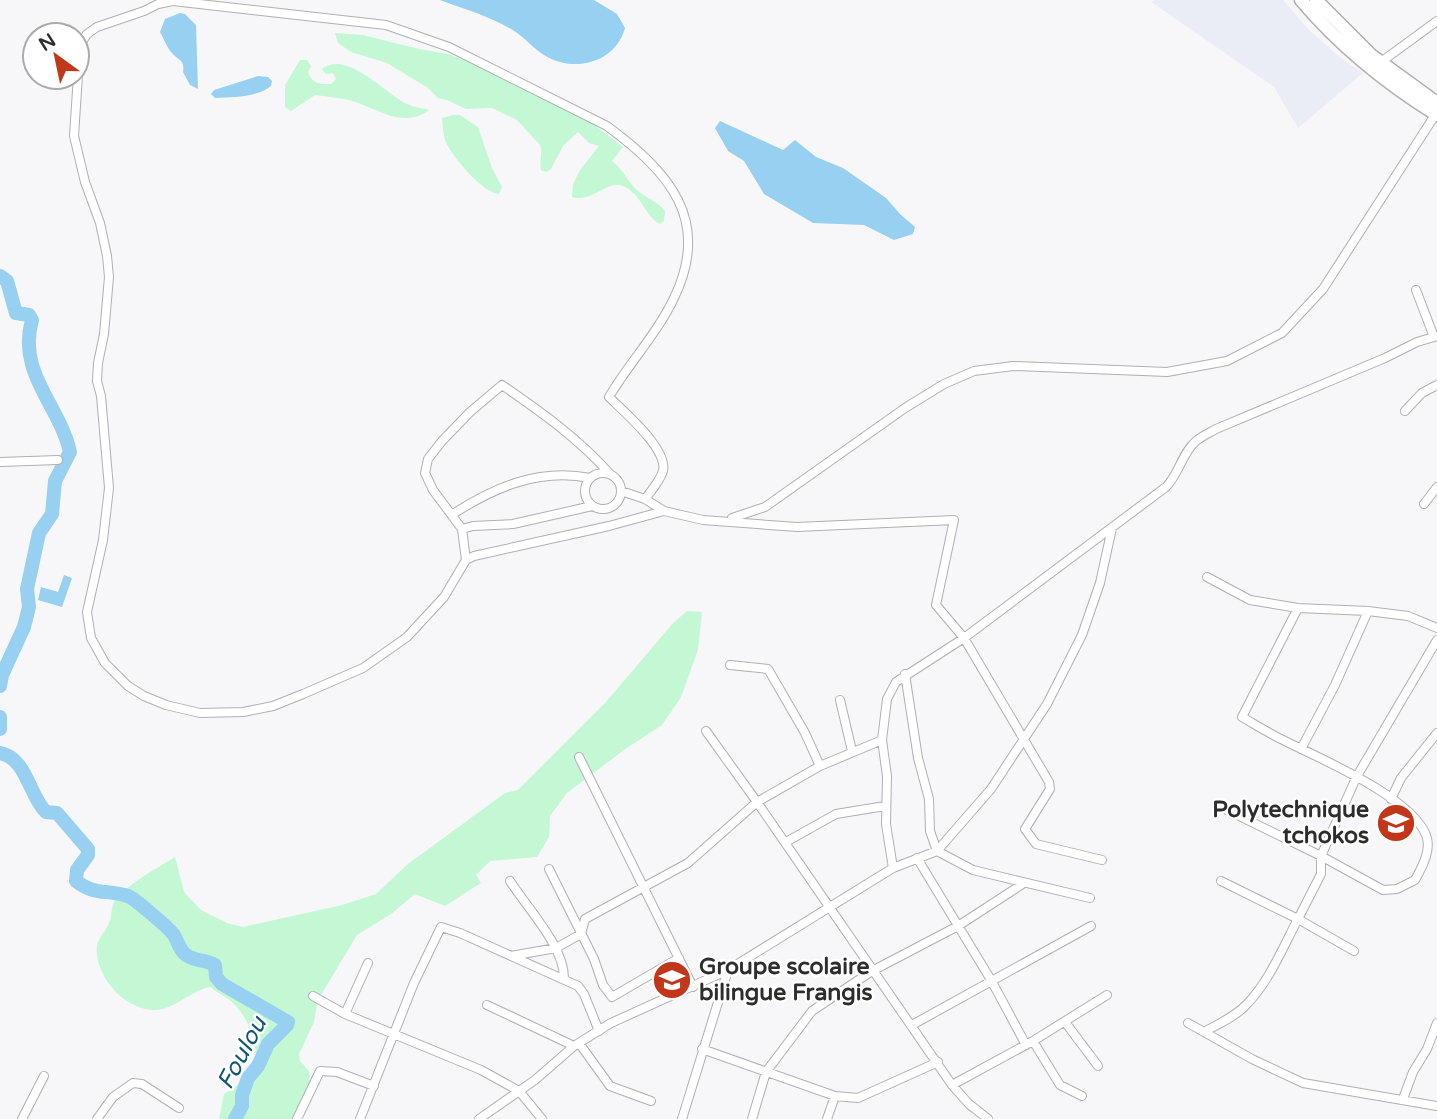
<svg xmlns="http://www.w3.org/2000/svg" width="1437" height="1119" viewBox="0 0 1437 1119" font-family="'Varela Round',sans-serif">
<rect width="100%" height="100%" fill="#f7f7f9"/>
<path fill="#ebedf6" d="M1155,0H1283L1310,31L1341,58L1363,73L1298,128L1274,87L1151,2Z"/>
<path fill="#c4f7d4" d="M335,33L363,35L419,49L448,54L514,79L588,120L623,147L612,161C625,171 628,183 638,191C648,199 657,201 665,211L664,221L660,224C645,217 642,194 623,186C608,179 592,203 572,197L573,184L580,170L599,146L589,143L578,132L563,146L551,169L546,172L541,170C539,161 543,152 540,145L517,120L492,108L466,109L447,100L438,98L428,88L387,63L351,52L338,43Z
M300,60H307L311,66L308,72C312,84 319,84 331,84L336,79L333,73L326,74L322,69C346,49 386,94 407,104C413,107 422,108 429,110C401,130 376,107 349,100C338,98 326,96 315,95L291,111L285,107V85Z
M453,115H460L478,127L492,168L502,187L499,194C483,193 451,156 445,140C443,134 443,125 442,118Z
M687,611L702,612L698,650L681,697L662,725L624,750L567,793L550,816L549,837L537,857L490,861L476,875L481,883L445,906L415,894L391,914L357,935L318,1000L314,1022L299,1054L300,1061L309,1071L310,1088L291,1119H219L224,1094C235,1088 251,1076 254,1063C260,1044 247,1016 233,1003C226,996 218,994 211,987C190,990 175,1011 152,1010C123,1008 94,975 97,946C98,938 106,931 109,923C112,916 111,908 114,902C121,888 162,865 175,857L184,892L201,910L227,923L243,927L342,905L376,894L408,864L505,793L518,790L606,702L674,622Z"/>
<path fill="#97d0f0" d="M440,0H594L617,14L625,28C615,65 569,74 541,53C530,45 522,35 511,29C489,16 464,9 440,0Z
M180,13L185,14L196,25L198,89L190,85L183,72C185,60 179,61 172,53C167,48 164,39 160,32L165,19Z
M258,76L268,77L272,81L271,86C255,98 234,97 215,98L211,94L214,90Z
M720,121L783,150L795,140L816,157L843,168L886,198L900,214L915,227L913,234L894,240L864,225L813,223L764,194L744,161L728,151L715,128Z
M64,575L72,578L62,607L38,600L41,587L58,592Z"/>
<g fill="none" stroke-linecap="round" stroke-linejoin="round">
<path stroke="#97d0f0" stroke-width="14" d="M0,276L7,281L16,313L29,315L32,320C17,373 59,404 70,452L55,481L52,514L39,533L27,589L29,607L24,627L2,675L0,686
M0,717V729
M0,753C27,758 29,796 46,812L57,813L88,849V855L77,870L76,881C95,896 107,889 128,896C134,898 170,929 174,935C178,942 179,949 185,954C194,962 206,959 215,965L216,977L222,984L288,1022L287,1025L268,1044L258,1066L248,1078L242,1095V1106L235,1119"/>
<g stroke="#b0b0b2" stroke-width="10">
<path id="minor" d="M1381,62L1437,21
M1416,290L1434,337
M1405,411L1422,393L1437,385
M0,462L58,460
M585 491a18 18 0 1 1 36 0a18 18 0 1 1-36 0Z
M621,491L645,499L664,511L703,520L797,527L954,520L936,605L964,638L1166,487C1179,474 1182,453 1196,441C1202,436 1209,433 1216,429L1385,358L1417,342L1437,336
M645,499C651,491 660,481 663,471C668,449 624,412 609,397C629,363 657,334 674,298C712,220 669,172 607,126L449,47L386,25L173,1L158,4L144,11L97,27L87,34L80,45L74,136L85,182L100,223L107,256L109,277L104,334L98,363L97,381L101,396L109,488L103,540L87,612L91,638L105,663L128,686L144,696L166,705L200,713L243,712L273,706L303,694L363,668L407,637L444,597L466,560L474,556L609,526L664,511
M1424,504L1437,487
M453,514C495,487 539,468 590,478
M732,518L765,507L905,408L944,384L974,371L1013,366L1167,372L1227,361L1282,333L1323,289L1437,112
M462,529L473,526L513,524L592,506
M466,560L462,529L433,490L425,473L428,459L442,441L470,412L502,385C541,412 578,438 610,474
M1207,577L1250,600L1298,608L1368,611L1408,616L1437,628
M730,665L768,669L805,733L820,766
M905,674L918,758L929,799L930,831L937,851
M840,700L852,751
M706,731L757,802L820,766L882,740L887,699L896,682L964,638L1049,782L1050,789L1025,829L1036,844L1102,860
M882,740L887,776L886,824L893,868
M1301,749L1335,685L1368,611
M579,757L693,987
M1391,799L1401,778L1437,733
M1221,807L1321,856L1383,890L1397,889L1415,880C1422,867 1432,850 1426,835C1411,797 1321,759 1285,741C1270,734 1256,725 1242,717L1298,608
M786,842L836,814L885,806
M937,851L991,789L1047,704L1082,635L1100,583L1112,528
M917,858L991,980L1026,1045
M549,869L594,959L603,985L612,997L679,958
M510,881C527,908 565,947 564,979
M1354,951L1298,919L1321,874V856L1357,776L1437,640
M511,956L556,948L581,934L585,919L688,863L757,802L952,1085L969,1104L988,1119
M368,963L345,1014L481,1070L519,1091L542,1119
M313,996L345,1014
M487,1005L574,1046
M1065,1022L1098,1066
M1188,1023L1252,1059L1303,1083L1437,1106
M912,1025L1091,926
M1204,1032C1218,1024 1235,1017 1246,1005C1269,982 1283,947 1298,919L1221,881
M1033,1041L1060,1085L1082,1096
M579,1043L610,1086L651,1101
M702,1049L835,1096L858,1098L938,1062
M952,1085L1033,1041L1107,995
M1403,1099L1413,1072L1427,1049L1437,1023
M22,1119L44,1076
M97,1119L113,1097L133,1083L142,1084L179,1108
M297,1119L320,1071L337,1072L374,1086
M360,1119L414,983L441,927L460,933L578,986L584,994L599,1031
M479,1119L535,1080L574,1046L611,1023L728,970L893,868L937,851L973,870L1090,898
M682,1119L728,970
M752,1119L766,1072L812,1011L872,971L958,926L1024,883
M827,1119L835,1096"/>
</g>
<g stroke="#b0b0b2" stroke-width="15">
<path id="secondary" d="M1301,0C1339,45 1387,84 1437,115
M1316,0L1371,55L1437,103"/>
</g>
<use href="#minor" stroke="#fff" stroke-width="8"/>
<use href="#secondary" stroke="#fff" stroke-width="12"/>
</g>
<defs>
<g id="school-disc" transform="scale(2.0125)"><circle r="9.5" fill="#c23719" stroke="#fff"/><path d="M0-5L7-2L0 1L-7-2ZM-4 1L0 2.5L4 1V4Q0 6-4 4Z" fill="#fff"/></g>
</defs>
<g fill-rule="evenodd">
<use href="#school-disc" x="1396" y="823"/>
<use href="#school-disc" x="672" y="980"/>
</g>
<g text-anchor="middle" dominant-baseline="central" stroke-width="5" stroke-linejoin="round" paint-order="stroke">
<g font-size="23" font-weight="bold" fill="#2d2d2e" stroke="#fff" text-anchor="end">
<text x="1369" y="810">Polytechnique<tspan x="1369" dy="26">tchokos</tspan></text>
<text x="699" y="967" text-anchor="start">Groupe scolaire<tspan x="699" dy="26">bilingue Frangis</tspan></text>
</g>
<g font-size="24" font-style="italic" fill="#105776" stroke="#fff">
<text transform="translate(242 1053) rotate(-62)">Foulou</text>
</g>
</g>
<g transform="translate(56 56) rotate(327)"><circle r="33" fill="#ffffff" stroke="#ababab" stroke-width="2"/>
<path d="M0-5L12 26L0 18L-12 26Z" fill="#c23719"/>
<text y="-10" font-size="19" font-weight="bold" text-anchor="middle" fill="#2d2d2e">N</text>
</g>
</svg>
